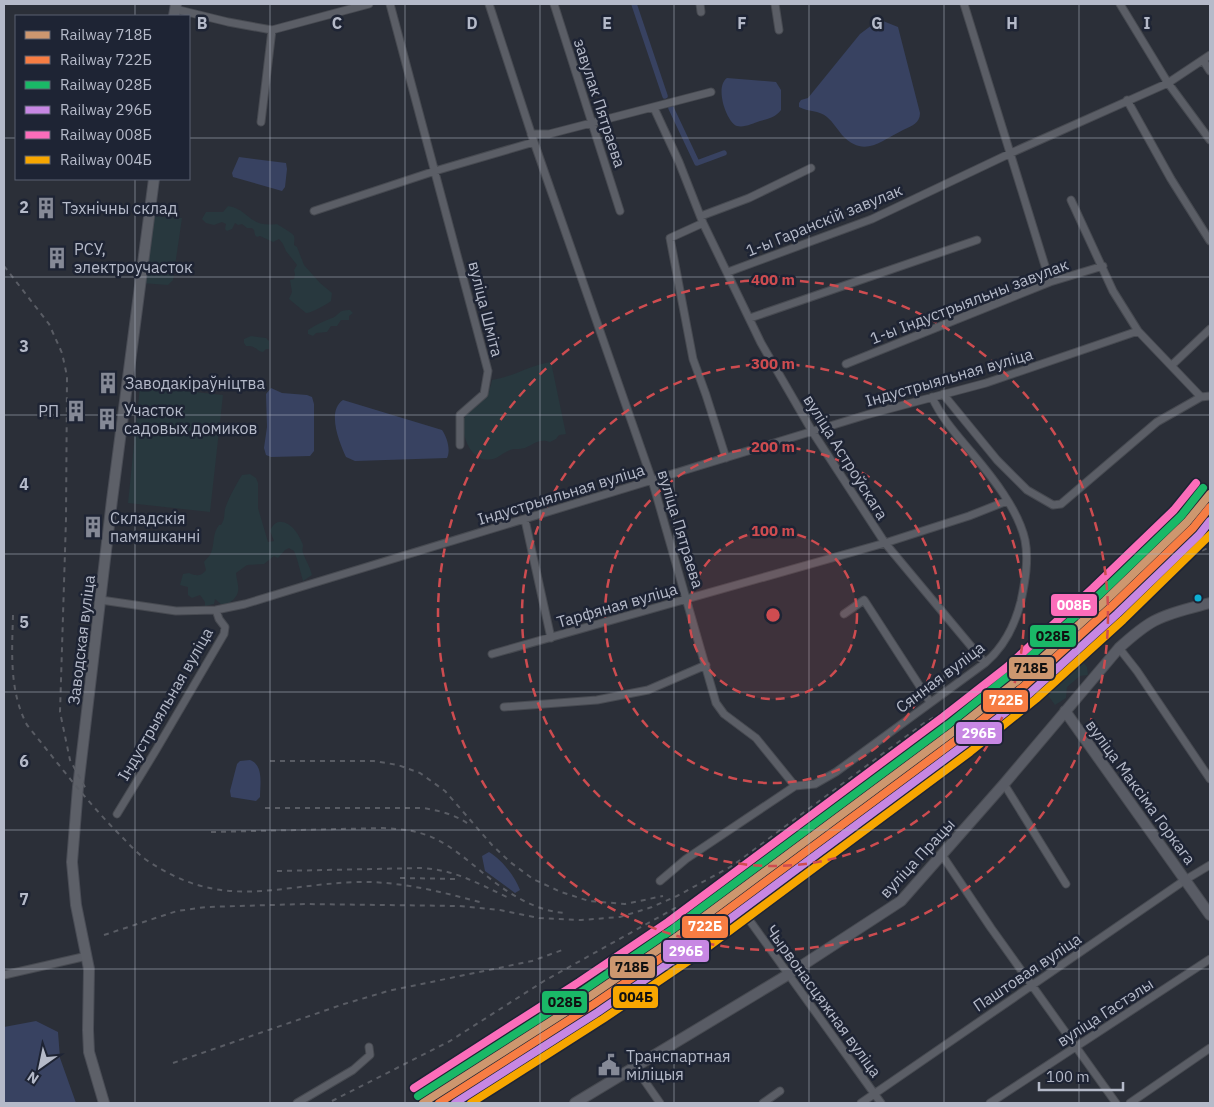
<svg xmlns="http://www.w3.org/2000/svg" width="1214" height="1107" viewBox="0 0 1214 1107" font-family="'IBM Plex Sans',sans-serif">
<rect width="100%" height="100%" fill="#2b2f38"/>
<path fill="#28383e" d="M228,206C249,209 248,228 277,224C280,226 294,234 294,236C295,239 294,242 294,245L297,247L304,265L320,283L332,293L331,301C326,305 311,313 306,313L289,299L292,292L290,280L294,279L295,274L294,270L297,265L286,251L283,244L279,239L273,242L260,236L257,237L255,235L254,230L252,228H247L242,224L238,225L235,223L232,229L227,231L225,229L226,224L222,222L214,225L206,223L202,219L206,212H223Z
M150,216L182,218L173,280L168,285L141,283Z
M350,310L353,313L349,316V320H341L337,326H331L327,332L316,333L313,336L308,334V330C315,325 324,321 332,318C336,317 339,312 342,311C345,310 348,310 350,310Z
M251,336L266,338L269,341V349H266L263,352C256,351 256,345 246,346L244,343V339Z
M551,362L566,434L559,435L556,439L550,442C539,438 534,444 525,448C521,449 517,449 514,449C507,450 502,455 496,458C476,466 464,444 463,427C462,412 478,404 486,394C490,390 491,385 492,380C513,377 530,365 551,362Z
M140,386L223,395L210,512L128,503Z
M250,474L256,478L258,483V508L268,542L274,541L270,531C272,526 276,521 282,522C292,523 300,536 303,545C303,548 302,550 303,553C306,561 310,567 312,575L303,581L297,559L294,551L289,548L285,550L278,558L274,556L264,564L247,565L236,573C237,584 242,591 233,600C229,603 227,605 222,605L215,599L214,604L205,606V602L200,595L192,598L188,595V587L180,585L183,574L189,573C196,576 201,577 206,570L204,562C206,559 210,556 211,553C215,543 212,534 219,525H221C225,519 224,515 225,509C229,497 236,485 242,475Z
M1075,652L1087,667L1088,675L1080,676L1067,687L1066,698L1055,705L1045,691L1042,681Z"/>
<path fill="#384261" d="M883,21L898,27L920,113C920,123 912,126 903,130C879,142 864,158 842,135C837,129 833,122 827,117C819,110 808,112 799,107V103L801,100L808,98L860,34L872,25Z
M727,78L776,82L781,90V110C776,117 768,119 760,121C754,123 744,128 737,126C727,123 714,87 727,78Z
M239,157L286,163L287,169L285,187L282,191L233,177L232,173Z
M271,388L282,393L307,395L312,397L314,404V451L310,456L271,457L266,455L264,448L267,427L266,394Z
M343,400L442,430C447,437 451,450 447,458L355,461L346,457C340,444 326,411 343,400Z
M250,760C264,765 260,785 260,797L256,801L231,797L230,791L237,764L240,761Z
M489,852C501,859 515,876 520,890L515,893L485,871L482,856Z
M36,1021L58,1032L60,1058L76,1103H4V1027Z"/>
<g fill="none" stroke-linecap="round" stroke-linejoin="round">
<path stroke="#384261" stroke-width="5.5" d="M634,4L665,96
M671,108L697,163L724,153"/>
<g stroke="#474a51" stroke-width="9">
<path id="street" d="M390,4L488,371L484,394L460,415V445
M489,4L534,142L652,480L716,703L724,714L756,738L795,786
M554,4L620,211
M700,4L701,12
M775,4L779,30
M964,4L1050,282
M1120,4L1168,83L1210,140
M175,9L228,22L272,30L369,4
M1203,60L1210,71
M1127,100L1171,179L1210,241
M654,108L679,162L703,223L761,343L812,431L885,543L985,663
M261,122L272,30
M531,134H549L711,92
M1071,200L1113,291L1138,331L1201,397
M314,211L435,171L534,142
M701,216L749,198L811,168
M703,223L670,238L693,359L706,395L726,458
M728,272L872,219L1011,153L1168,83L1210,55
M750,318L977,240
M846,364L1050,282L1103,266
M1172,365L1210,329
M943,394L997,460L1027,490L1053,505L1061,504L1157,422L1201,397L1210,396
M525,520L551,638
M101,600L176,611L216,610
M844,614L864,600L930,702
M1119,648L1137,671L1210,779
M492,654L885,543L969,516L1007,501
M504,707L597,700L648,690L706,665
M1004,784L1066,884
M117,814L156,750L224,634L225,627L219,619L216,610L245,604L281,593L866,415L986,383L1138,331
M942,855L991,928L1116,1103
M660,881L686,859L795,786L815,784L836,772L985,663C1004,647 1015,625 1021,601C1025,582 1029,560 1025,540C1018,509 992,477 972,453C957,435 942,419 932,397
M745,914L881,1103
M4,975L87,956
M635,1067L660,1103
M297,1103L353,1070L370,1055L369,1047
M763,1103L780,1091
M861,1103L1185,880L1210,865
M990,1103L1210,959
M1130,1103L1210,1048"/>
</g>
<g stroke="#474a51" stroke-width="12">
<path id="secondary" d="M1065,711L1210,915
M575,1103L789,974L901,901L1004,784L1119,648C1130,638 1141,628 1154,621C1171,612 1191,608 1210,603"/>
</g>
<g stroke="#494c55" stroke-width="12">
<path id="primary" d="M174,16L176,4
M104,1103L89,1052L88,1030L89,969L76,905L72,862L78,787L112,500L154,179"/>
</g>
<use href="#street" stroke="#5b5e66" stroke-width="7"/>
<use href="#secondary" stroke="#595c65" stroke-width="10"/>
<use href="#primary" stroke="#5d6068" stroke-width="10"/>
<path stroke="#595c64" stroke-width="2" stroke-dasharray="5 5" stroke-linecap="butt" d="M4,266L49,324L62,353L67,376L66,519L60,712L70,760L86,789
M1169,560L1210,533
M1134,592L1171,565L1210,547
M13,615C12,652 9,691 27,725C57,762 86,801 120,835C128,843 136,852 145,859C222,912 273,885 357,882C400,881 442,892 483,903
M270,761H374L398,765L420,773L445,791L492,845L510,862L533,879L561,892L589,901L625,904L663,896
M265,808H423C441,811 457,815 471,826
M211,832L383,828C399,829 414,830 429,836C449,844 466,859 483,873C506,892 534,911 565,913
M277,871L422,868C455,870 477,883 507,897
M400,878L457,879
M104,935L177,911L206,907L305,904L459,906L500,910L539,918L581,920L620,917L652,907L677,896L732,866L924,723L984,689
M173,1063L344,1004L388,991L532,961L565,949
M332,1101L450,1041L544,981L677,907"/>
<g stroke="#1e2434" stroke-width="11">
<path id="rail-1" d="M423,1103L589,997L678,936L954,731L1018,680L1105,601L1187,522L1210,494"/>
</g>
<g stroke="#1e2434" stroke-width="11">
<path id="rail-2" d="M439,1103L594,1004L683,943L959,738L1024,686L1111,607L1193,528L1210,507"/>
</g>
<g stroke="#1e2434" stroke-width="11">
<path id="rail-3" d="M418,1096L584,990L673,929L949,724L1012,673L1099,595L1181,516L1203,488"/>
</g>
<g stroke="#1e2434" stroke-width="11">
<path id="rail-4" d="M455,1103L598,1012L688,950L964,745L1030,693L1117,614L1199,535L1210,521"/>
</g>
<g stroke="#1e2434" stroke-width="11">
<path id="rail-5" d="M414,1088L579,982L668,922L943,717L1007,667L1093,588L1174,510L1196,483"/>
</g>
<g stroke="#1e2434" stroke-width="11">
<path id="rail-6" d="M471,1103L603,1019L693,958L970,752L1036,699L1123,620L1210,535"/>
</g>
<use href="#rail-1" stroke="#cd976f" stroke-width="8"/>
<use href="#rail-2" stroke="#f77d43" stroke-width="8"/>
<use href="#rail-3" stroke="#1ab867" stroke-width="8"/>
<use href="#rail-4" stroke="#c787e3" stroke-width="8"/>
<use href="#rail-5" stroke="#fb6dba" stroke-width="8"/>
<use href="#rail-6" stroke="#f7a600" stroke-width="8"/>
</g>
<path fill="none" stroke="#b5bac9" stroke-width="1" stroke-opacity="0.55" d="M135,4V16M270,4V1103M405,4V1103M540,4V1103M674,4V1103M809,4V1103M944,4V1103M1079,4V1103M4,138H16M189,138H1210M135,179V1103M4,277H1210M4,415H1210M4,554H1210M4,692H1210M4,830H1210M4,969H1210"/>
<circle cx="773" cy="615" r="84" fill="#ce4c50" fill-opacity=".12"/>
<g fill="none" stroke="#ce4c50" stroke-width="2.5" stroke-dasharray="9 6">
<circle cx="773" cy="615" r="84"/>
<circle cx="773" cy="615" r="168"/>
<circle cx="773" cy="615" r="251"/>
<circle cx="773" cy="615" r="335"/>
</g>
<defs>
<g id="building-bare" transform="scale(1.725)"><path d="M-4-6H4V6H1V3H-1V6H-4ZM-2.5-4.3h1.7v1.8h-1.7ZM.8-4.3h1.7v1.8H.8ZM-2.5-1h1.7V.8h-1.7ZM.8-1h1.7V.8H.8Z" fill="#858996" stroke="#1e2434" stroke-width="2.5" paint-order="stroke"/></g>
<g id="civic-bare" transform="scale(1.725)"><path d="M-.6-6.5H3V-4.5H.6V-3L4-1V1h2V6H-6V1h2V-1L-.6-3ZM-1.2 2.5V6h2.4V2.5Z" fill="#858996" stroke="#1e2434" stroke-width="2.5" paint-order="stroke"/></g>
</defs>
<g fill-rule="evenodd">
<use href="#building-bare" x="46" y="208"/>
<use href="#building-bare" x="57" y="258"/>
<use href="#building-bare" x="108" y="383"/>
<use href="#building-bare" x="76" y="411"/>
<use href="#building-bare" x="107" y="419"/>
<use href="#building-bare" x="93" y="527"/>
<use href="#civic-bare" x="609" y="1065"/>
</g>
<circle fill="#0dafd3" stroke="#1e2434" stroke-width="2" cx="1198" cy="598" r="4.5"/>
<g text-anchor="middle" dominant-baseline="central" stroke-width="5" stroke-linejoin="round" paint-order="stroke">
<g font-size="16" fill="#b5bac9" stroke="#1e2434">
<text transform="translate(600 103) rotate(72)">завулак Пятраева</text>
<text transform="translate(824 220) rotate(-22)">1-ы Гаранскій завулак</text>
<text transform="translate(969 301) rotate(-21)">1-ы Індустрыяльны завулак</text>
<text transform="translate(486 309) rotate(76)">вуліца Шміта</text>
<text transform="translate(949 377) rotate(-16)">Індустрыяльная вуліца</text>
<text transform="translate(846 457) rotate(58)">вуліца Астроўскага</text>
<text transform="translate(561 494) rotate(-17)">Індустрыяльная вуліца</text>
<text transform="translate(681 529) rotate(73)">вуліца Пятраева</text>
<text transform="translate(617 605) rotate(-16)">Тарфяная вуліца</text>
<text transform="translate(81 640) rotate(-83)">Заводская вуліца</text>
<text transform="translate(940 677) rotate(-37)">Сянная вуліца</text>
<text transform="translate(165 704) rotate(-60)">Індустрыяльная вуліца</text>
<text transform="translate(1141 792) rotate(54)">вуліца Максіма Горкага</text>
<text transform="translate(917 858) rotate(-47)">вуліца Працы</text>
<text transform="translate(1027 972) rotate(-34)">Паштовая вуліца</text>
<text transform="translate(824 1001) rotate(54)">Чырвонасцяжная вуліца</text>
<text transform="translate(1105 1012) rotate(-33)">вуліца Гастэлы</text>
</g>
<g font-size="16" fill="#b5bac9" stroke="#1e2434" text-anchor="start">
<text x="62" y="208">Тэхнічны склад</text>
<text x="74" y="249">РСУ,<tspan x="74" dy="18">электроучасток</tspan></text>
<text x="125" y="383">Заводакіраўніцтва</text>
<text x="124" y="410">Участок<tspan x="124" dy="18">садовых домиков</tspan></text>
<text x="59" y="411" text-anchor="end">РП</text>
<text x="110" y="518">Складскія<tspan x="110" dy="18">памяшканні</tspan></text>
<text x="626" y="1056">Транспартная<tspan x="626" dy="18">міліцыя</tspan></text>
</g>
</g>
<g font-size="16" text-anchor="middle" font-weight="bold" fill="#b5bac9" stroke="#1e2434" stroke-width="5" stroke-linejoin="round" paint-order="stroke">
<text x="202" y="29">B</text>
<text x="337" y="29">C</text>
<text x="472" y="29">D</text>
<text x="607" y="29">E</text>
<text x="742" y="29">F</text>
<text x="877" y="29">G</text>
<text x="1012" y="29">H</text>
<text x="1147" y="29">I</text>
<text x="24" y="213">2</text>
<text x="24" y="352">3</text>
<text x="24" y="490">4</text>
<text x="24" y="628">5</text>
<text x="24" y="767">6</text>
<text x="24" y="905">7</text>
</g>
<circle cx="773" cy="615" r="8" fill="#ce4c50" stroke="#1e2434" stroke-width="2.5"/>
<g font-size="15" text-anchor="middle" font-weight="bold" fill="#ce4c50" stroke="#1e2434" stroke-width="5" stroke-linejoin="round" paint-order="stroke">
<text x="773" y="285">400 m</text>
<text x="773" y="369">300 m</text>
<text x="773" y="452">200 m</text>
<text x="773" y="536">100 m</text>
</g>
<g stroke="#1e2434" stroke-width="2">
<rect x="1050" y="593" width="48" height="24" rx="5" fill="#fb6dba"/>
<rect x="1029" y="624" width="48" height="24" rx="5" fill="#1ab867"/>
<rect x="1008" y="656" width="47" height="24" rx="5" fill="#cd976f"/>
<rect x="982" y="689" width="47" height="24" rx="5" fill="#f77d43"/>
<rect x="955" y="721" width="48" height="24" rx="5" fill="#c787e3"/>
<rect x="681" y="915" width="48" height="24" rx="5" fill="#f77d43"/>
<rect x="662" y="939" width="48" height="24" rx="5" fill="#c787e3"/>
<rect x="609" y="955" width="47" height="24" rx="5" fill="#cd976f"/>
<rect x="612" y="985" width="47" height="24" rx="5" fill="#f7a600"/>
<rect x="541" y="990" width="47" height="24" rx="5" fill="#1ab867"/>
</g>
<g font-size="14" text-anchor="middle" font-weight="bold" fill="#fff">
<text x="1074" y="610">008Б</text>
<text x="1006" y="705">722Б</text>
<text x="979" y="738">296Б</text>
<text x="705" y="931">722Б</text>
<text x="686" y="956">296Б</text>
</g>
<g font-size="14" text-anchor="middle" font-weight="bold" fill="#111">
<text x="1053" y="641">028Б</text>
<text x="1031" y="673">718Б</text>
<text x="632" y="972">718Б</text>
<text x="636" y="1002">004Б</text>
<text x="565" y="1007">028Б</text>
</g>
<rect width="1214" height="1107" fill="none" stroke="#b5bac9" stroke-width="10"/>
<rect x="15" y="15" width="175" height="165" fill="#1e2434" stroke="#5a6070"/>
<rect x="25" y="31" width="25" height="8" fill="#cd976f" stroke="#5a6070"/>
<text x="60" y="40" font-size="15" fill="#b5bac9">Railway 718Б</text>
<rect x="25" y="56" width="25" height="8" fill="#f77d43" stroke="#5a6070"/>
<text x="60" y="65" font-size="15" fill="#b5bac9">Railway 722Б</text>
<rect x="25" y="81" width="25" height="8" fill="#1ab867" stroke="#5a6070"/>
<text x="60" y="90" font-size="15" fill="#b5bac9">Railway 028Б</text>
<rect x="25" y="106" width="25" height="8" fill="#c787e3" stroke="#5a6070"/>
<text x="60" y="115" font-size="15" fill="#b5bac9">Railway 296Б</text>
<rect x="25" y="131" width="25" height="8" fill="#fb6dba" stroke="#5a6070"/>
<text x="60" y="140" font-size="15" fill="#b5bac9">Railway 008Б</text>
<rect x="25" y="156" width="25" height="8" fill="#f7a600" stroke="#5a6070"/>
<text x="60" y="165" font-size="15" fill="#b5bac9">Railway 004Б</text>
<g transform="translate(40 1067) rotate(213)" stroke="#1e2434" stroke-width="4" paint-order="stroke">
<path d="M0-4L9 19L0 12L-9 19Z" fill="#b5bac9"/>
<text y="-8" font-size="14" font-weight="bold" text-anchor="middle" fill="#b5bac9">N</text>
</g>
<path d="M1039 1082v8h84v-8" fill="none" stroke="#b5bac9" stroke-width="2.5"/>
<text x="1046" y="1082" font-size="15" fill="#b5bac9" stroke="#1e2434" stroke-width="4" paint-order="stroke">100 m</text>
</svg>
